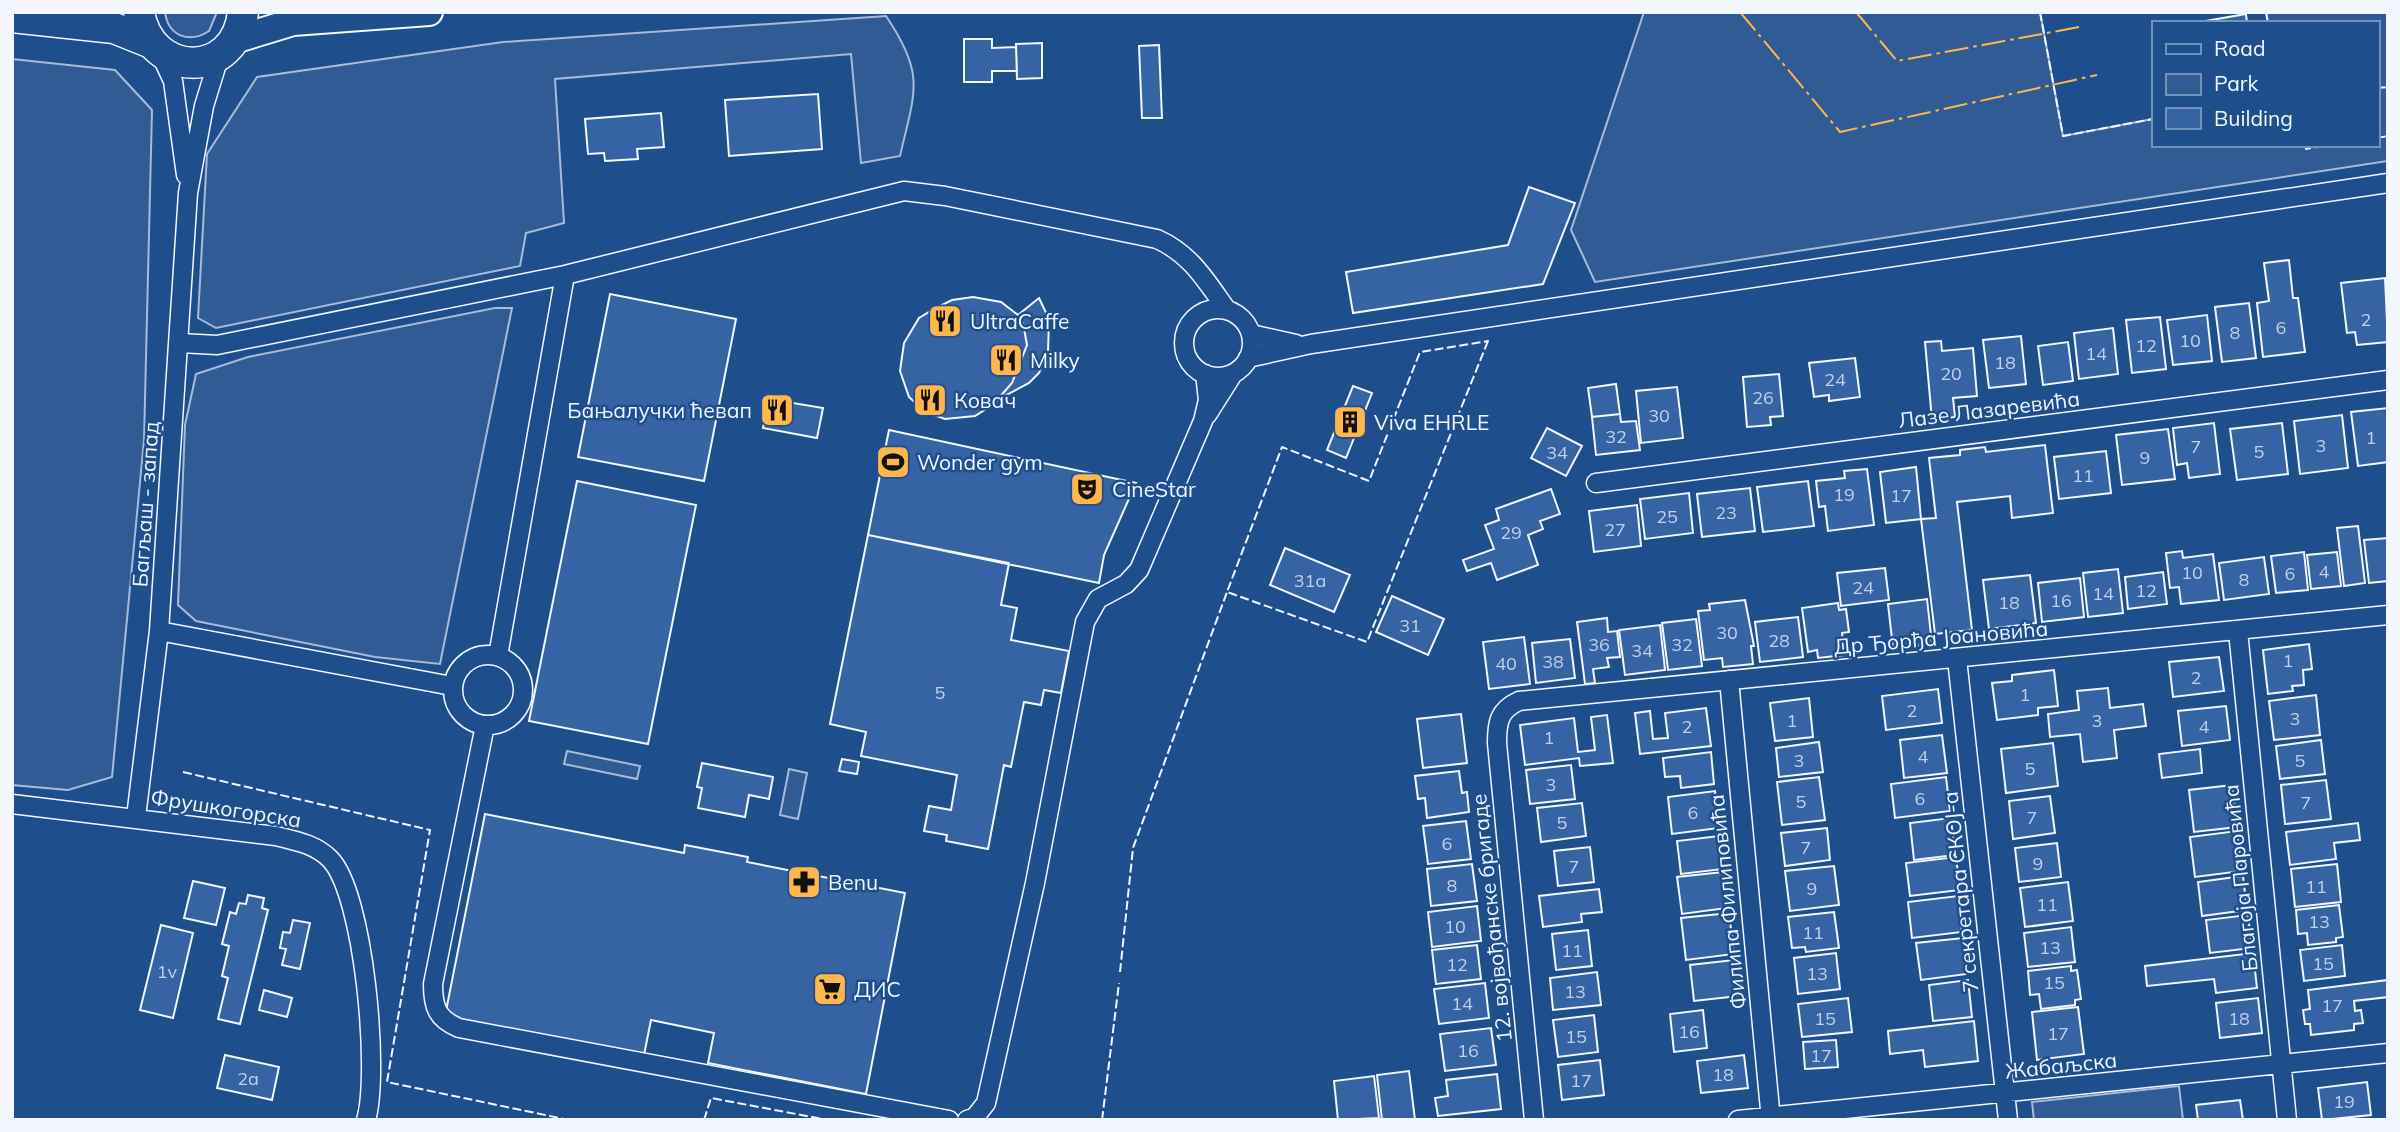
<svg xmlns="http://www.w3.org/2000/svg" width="2400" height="1132" viewBox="0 0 2400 1132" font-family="Mulish,sans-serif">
<rect width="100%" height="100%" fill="#1f4e8c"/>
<path fill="#305b95" stroke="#a8bbd7" stroke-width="2" d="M165,12H217L209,31C189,44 168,36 165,12Z
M1644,12H2040L2063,136L2153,119V145H2377V23H2268L2266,12H2388V161L1595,282L1571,230Z
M886,16C926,75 915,91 900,156L861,163L851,54L555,79L564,223L526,233L520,266L216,328L198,318L207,154L257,77L503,42Z
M12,59L115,70L152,110L144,440L112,777L68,790L12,785Z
M495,308H512L440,664L375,657L196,621L178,605L185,425L196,374L248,357Z
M567,751L640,766L637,779L564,764Z
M789,769L807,773L798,819L780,815Z
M2179,1086L2183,1120H2034L2032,1102Z"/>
<path fill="#3563a3" stroke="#f2f6ff" stroke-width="2" d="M2246,14L2247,23H2194Z
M964,39H992V48L1016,47L1017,71H992V82H964Z
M1042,43V78L1017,79L1016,44Z
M1159,45L1162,118H1142L1139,46Z
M818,94L822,149L729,156L725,100Z
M661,113L664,147L637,149L638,159L605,161L604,153L588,154L585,119Z
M1529,187L1575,203L1543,284L1353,313L1346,272L1508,245Z
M2289,260L2293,298H2298L2305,352L2263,357L2257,303L2269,301L2264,263Z
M2385,278L2388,342L2357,345L2355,332L2347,333L2341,283Z
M610,294L736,319L704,481L578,457Z
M973,297L1001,302L1018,315L1023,323L1027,345L1012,383L994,404L975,416L945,419L925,412L909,397L900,371L904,343L919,318L934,309L952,300Z
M1039,298L1049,319L1048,353L1039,373L1029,383L997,400L1012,383L1027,345L1023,323L1018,315Z
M2249,303L2256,358L2222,362L2215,307Z
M2207,315L2212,361L2173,365L2167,320Z
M2160,317L2166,369L2132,373L2126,320Z
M2113,328L2118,374L2079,379L2074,333Z
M2021,336L2026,384L1989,388L1983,340Z
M1941,341L1942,351L1973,348L1977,396L1953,398L1955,417L1932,420L1925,342Z
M2068,342L2073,381L2043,385L2038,346Z
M1855,358L1860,397L1829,401V395L1814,397L1809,363Z
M1779,374L1783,416L1770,417L1771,425L1747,427L1743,377Z
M1616,384L1620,414L1592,417L1588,388Z
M1353,386L1372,393L1346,458L1327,450Z
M1677,387L1683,438L1641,443L1636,391Z
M769,399L823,408L817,438L763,428Z
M2388,408V462L2358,466L2351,412Z
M1620,414L1621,422L1636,421L1640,450L1596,455L1592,417Z
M2342,415L2348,468L2300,474L2294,421Z
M2214,423L2220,474L2189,478L2187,463L2177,465L2173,428Z
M2282,423L2288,474L2237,480L2230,429Z
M1547,428L1582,446L1566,476L1531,458Z
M2168,429L2175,479L2122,485L2116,435Z
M889,430L1136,483L1104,555L1099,583L868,535Z
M2045,445L2053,513L2012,518L2010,496L1957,502L1972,630L1935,634L1921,519L1936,518L1929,458L1960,455V450L1985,447L1986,452Z
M2106,451L2111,493L2059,499L2054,457Z
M1916,467L1921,519L1886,523L1880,472Z
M1867,469L1874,525L1828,531L1825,506L1819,507L1816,481L1845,478L1844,471Z
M577,481L696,505L648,744L529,721Z
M1808,481L1814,526L1763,532L1757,487Z
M1750,488L1755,531L1702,537L1697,494Z
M1551,489L1560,514L1540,521L1543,529L1528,535L1538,565L1497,580L1491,563L1467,571L1463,560L1494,549L1485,525L1499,520L1496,509Z
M1689,493L1693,533L1645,539L1640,499Z
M1637,505L1641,546L1594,552L1589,511Z
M2358,526L2365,583L2344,586L2337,528Z
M868,535L1009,563L1001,605L1017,608L1011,640L1069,651L1061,693L1044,690L1041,705L1024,702L1011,767L1004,765L988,849L946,841L947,835L924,831L929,806L951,810L957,775L861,756L866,732L830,724Z
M2388,538V581L2369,583L2364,540Z
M1285,548L1350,575L1334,612L1270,585Z
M2182,551L2183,558L2213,554L2219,600L2181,604L2179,587L2170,588L2166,553Z
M2304,552L2308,590L2276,593L2271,556Z
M2337,552L2341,586L2311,589L2307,555Z
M2264,557L2269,594L2224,600L2219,563Z
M1885,568L1889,600L1841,606L1837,573Z
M2118,569L2123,613L2088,617L2083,573Z
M2163,572L2167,604L2128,609L2125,577Z
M2030,575L2036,623L1989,629L1983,580Z
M2080,578L2084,617L2042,622L2038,583Z
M1392,596L1444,619L1428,655L1376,632Z
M1927,599L1932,644L1893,648L1888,604Z
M1745,600L1754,646H1751L1753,664L1723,667L1722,658L1704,660L1698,611L1710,610L1709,604Z
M1838,603L1839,610L1846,609L1849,632L1842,633L1844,655L1818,658L1817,650L1808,652L1802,608Z
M1798,617L1803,657L1760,662L1755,622Z
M1607,618L1608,632L1617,631L1620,657L1607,658L1609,667L1593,669L1595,683L1585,684L1577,622Z
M1696,619L1702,666L1668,670L1662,623Z
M1660,625L1665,670L1625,675L1619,630Z
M1524,637L1530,684L1489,689L1483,642Z
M1570,639L1575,678L1536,683L1532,643Z
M2309,644L2312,669L2303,670L2304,685L2292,686L2293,691L2268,694L2263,650Z
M2219,657L2224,691L2173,697L2169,662Z
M2054,670L2058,706L2038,708V715L1997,720L1992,683L2012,681V675Z
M2108,688L2110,708L2143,704L2146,726L2114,730L2117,758L2083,762L2080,734L2050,737L2048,714L2079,710L2077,691Z
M1938,689L1942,723L1886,730L1882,696Z
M2316,695L2320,735L2274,740L2269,701Z
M1809,698L1813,737L1775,741L1770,703Z
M2226,706L2230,740L2182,746L2178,711Z
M1706,708L1711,746L1640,754L1635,713L1650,711L1653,739L1668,738L1665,713Z
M1461,714L1467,763L1423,768L1417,719Z
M1607,715L1613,763L1580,766L1579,758L1525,765L1520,725L1574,718L1578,752L1595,750L1591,717Z
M1942,735L1947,773L1904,778L1900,740Z
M2321,740L2325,774L2280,779L2276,746Z
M1819,742L1823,772L1779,777L1776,748Z
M2053,743L2058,786L2006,793L2001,749Z
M2200,749L2202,773L2162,778L2159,754Z
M1711,752L1714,784L1681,788L1680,776L1665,777L1663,758Z
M842,759L859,762L857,774L839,771Z
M702,763L773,777L769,799L749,795L745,817L698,808L702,788L697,787Z
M1571,765L1575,799L1530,804L1526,770Z
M1459,771L1462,793L1467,792L1469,812L1427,818L1425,798L1418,799L1415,776Z
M1819,777L1825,820L1782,825L1777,782Z
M1946,777L1950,811L1895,818L1891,784Z
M2326,780L2331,819L2285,824L2281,785Z
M2232,785L2237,827L2194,832L2189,790Z
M1715,791L1719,828L1672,834L1668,797Z
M2050,796L2055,833L2013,839L2009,801Z
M1582,803L1586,836L1541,842L1537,808Z
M485,814L684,853L685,845L748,857L747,862L905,893L866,1094L708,1063L714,1033L651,1020L644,1055L445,1016Z
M1951,818L1955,855L1914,860L1910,823Z
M1466,821L1471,859L1428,864L1423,826Z
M2358,823L2360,840L2334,843L2336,859L2290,865L2286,832Z
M1827,828L1830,860L1785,866L1781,833Z
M2237,831L2242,871L2195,877L2190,837Z
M1719,836L1723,869L1681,874L1677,841Z
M2057,843L2061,877L2019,882L2015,848Z
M1590,847L1594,882L1558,886L1554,851Z
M1956,857L1960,890L1910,896L1906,863Z
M1472,864L1477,901L1431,906L1427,869Z
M2337,864L2341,902L2295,907L2291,869Z
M1834,866L1839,905L1790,911L1785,871Z
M1723,872L1727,908L1682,914L1677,877Z
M2243,876L2247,910L2202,916L2198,882Z
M193,881L225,888L216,925L184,918Z
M2068,882L2073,921L2025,927L2020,888Z
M1599,889L1602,912L1581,914L1582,922L1543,927L1539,896Z
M248,895L264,898L262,908L268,910L240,1024L218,1019L228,978L222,976L229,946L222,944L230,912L236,914L239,903L246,904Z
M1958,896L1962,932L1912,938L1908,902Z
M2339,905L2343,937L2336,938V942L2308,945L2307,933L2298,934L2296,910Z
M1477,906L1481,941L1432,947L1428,912Z
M1834,912L1839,948L1806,952L1805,947L1792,948L1788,917Z
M1729,913L1734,954L1686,960L1681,918Z
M2248,915L2252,948L2210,953L2206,920Z
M293,920L310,923L300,969L282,965L286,949L280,948L283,932L290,933Z
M161,925L193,933L173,1018L140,1010Z
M2071,927L2075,962L2028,967L2024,933Z
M1588,930L1592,966L1556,970L1552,934Z
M1963,938L1967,974L1921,980L1916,943Z
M1477,945L1481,979L1436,984L1432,950Z
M2342,945L2345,976L2304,981L2300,950Z
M1836,953L1840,989L1798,994L1794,958Z
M2253,953L2257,988L2216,993L2214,979L2147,986L2145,966Z
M1734,960L1738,996L1694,1001L1690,965Z
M2071,966V971L2077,970L2081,999L2075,1000V1005L2041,1009L2039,994L2030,995L2028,971Z
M1597,972L1601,1005L1553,1010L1550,978Z
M1968,980L1972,1017L1933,1021L1929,985Z
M2388,980V997L2354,1001L2355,1011L2361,1010L2363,1023L2354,1024V1030L2311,1035L2310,1024H2305L2303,1010L2310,1009L2308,990Z
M1485,983L1489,1018L1439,1024L1434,989Z
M264,990L292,998L287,1017L259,1010Z
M1848,998L1852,1032L1802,1037L1798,1004Z
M2258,998L2262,1033L2220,1038L2216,1003Z
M2078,1007L2084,1054L2037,1060L2032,1012Z
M1703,1010L1707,1048L1674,1052L1670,1014Z
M1594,1015L1598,1052L1558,1057L1553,1020Z
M1974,1021L1978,1061L1925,1067L1923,1050L1890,1054L1888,1031Z
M1491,1028L1496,1065L1445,1071L1440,1034Z
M1836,1040L1838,1067L1805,1069L1803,1042Z
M225,1055L279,1067L272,1100L217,1088Z
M1744,1055L1748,1088L1701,1093L1697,1061Z
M1600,1060L1604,1095L1562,1100L1558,1065Z
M1409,1071L1415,1120H1382L1377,1075Z
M1497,1074L1501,1109L1438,1116L1435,1098L1448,1096L1446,1080Z
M1374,1076L1379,1118L1338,1120L1334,1081Z
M2367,1082L2371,1115L2322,1120L2318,1088Z
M2240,1100L2243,1120H2198L2196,1105Z"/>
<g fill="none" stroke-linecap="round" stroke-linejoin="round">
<g stroke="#f2f6ff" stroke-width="21">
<path id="street" d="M160,53L173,81L186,175
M1184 343a34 34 0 1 1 68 0a34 34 0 1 1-68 0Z
M1251,334L1296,344
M180,343L217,345L565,275L904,191L945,196L1157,239C1191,254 1206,281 1227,310
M1248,358L1311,344L2388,183
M1207,415L1233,374
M1596,483L2388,380
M159,631L452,686
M2238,631L2287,1120
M453 690a35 35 0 1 1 70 0a35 35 0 1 1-70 0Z
M498,656L565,275
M1957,659L2008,1120
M1729,680L1771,1120
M485,725L433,984C433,1007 437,1019 459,1028L949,1120
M12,804L276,836C296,841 315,844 330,859C364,893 380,1073 366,1120
M136,817L159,631L188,193L204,106L220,54
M967,1120L975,1117L986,1103L1035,883L1085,622L1098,599L1126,584L1139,570L1203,421L1208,400L1205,374
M1534,1120L1497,743C1497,722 1499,710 1519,701L2388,615
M1738,1120L2388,1053"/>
</g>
<g stroke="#f2f6ff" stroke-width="30">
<path id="secondary" d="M234,40L293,22L429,12"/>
</g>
<g stroke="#f2f6ff" stroke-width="33">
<path id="primary" d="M139,12C150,79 236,80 243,12
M12,17L114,28L149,42"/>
</g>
<use href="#street" stroke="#1f4e8c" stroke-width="18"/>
<use href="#secondary" stroke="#1f4e8c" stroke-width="26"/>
<use href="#primary" stroke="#1f4e8c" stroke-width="30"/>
<path stroke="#f2f6ff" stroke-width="2" stroke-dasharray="9 3.5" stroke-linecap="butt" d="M2040,12L2063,136L2153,119
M2266,12L2268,23
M2377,88L2388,87
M2377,138L2388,136
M2306,145V149L2328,145
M1488,341L1367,642L1227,592L1282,447L1369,481L1420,352Z
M183,772L430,830L387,1082L569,1120
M1120,972L1133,848L1227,592
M704,1120L711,1098L828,1120
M1102,1120L1119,983"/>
<path stroke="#ffb74d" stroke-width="2" stroke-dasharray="24 5 3.5 5" stroke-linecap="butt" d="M1740,12L1840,132L2097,75
M1856,12L1897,61L2079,27"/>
</g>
<defs>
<g id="restaurant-square" transform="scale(1.75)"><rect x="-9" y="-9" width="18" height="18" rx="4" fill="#ffb74d" stroke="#1f4e8c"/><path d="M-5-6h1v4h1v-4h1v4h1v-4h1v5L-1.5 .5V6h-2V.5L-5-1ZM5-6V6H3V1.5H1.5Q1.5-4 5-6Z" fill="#111"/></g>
<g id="building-square" transform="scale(1.75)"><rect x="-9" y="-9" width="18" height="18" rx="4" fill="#ffb74d" stroke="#1f4e8c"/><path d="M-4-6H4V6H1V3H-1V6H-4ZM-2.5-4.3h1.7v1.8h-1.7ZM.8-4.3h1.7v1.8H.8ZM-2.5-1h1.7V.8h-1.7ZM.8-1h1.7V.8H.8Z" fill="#111"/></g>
<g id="stadium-square" transform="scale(1.75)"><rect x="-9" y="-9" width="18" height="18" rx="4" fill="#ffb74d" stroke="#1f4e8c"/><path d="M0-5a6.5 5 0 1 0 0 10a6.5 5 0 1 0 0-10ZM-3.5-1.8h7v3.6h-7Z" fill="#111"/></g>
<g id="theatre-square" transform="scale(1.75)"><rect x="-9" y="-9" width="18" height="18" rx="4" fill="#ffb74d" stroke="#1f4e8c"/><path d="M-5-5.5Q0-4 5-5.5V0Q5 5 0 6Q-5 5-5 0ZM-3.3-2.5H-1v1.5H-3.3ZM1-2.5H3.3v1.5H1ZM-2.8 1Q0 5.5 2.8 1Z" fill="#111"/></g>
<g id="pharmacy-square" transform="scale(1.75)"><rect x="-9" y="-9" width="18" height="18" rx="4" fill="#ffb74d" stroke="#1f4e8c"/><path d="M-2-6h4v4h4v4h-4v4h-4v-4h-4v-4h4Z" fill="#111"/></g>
<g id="supermarket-square" transform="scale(1.75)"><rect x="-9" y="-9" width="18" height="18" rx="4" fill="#ffb74d" stroke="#1f4e8c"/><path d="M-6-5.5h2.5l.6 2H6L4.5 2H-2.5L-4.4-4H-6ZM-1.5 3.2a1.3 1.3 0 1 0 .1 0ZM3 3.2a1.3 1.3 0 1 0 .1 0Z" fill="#111"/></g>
</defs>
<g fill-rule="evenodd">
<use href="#restaurant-square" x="945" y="321"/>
<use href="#restaurant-square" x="1006" y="360"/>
<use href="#restaurant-square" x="930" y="400"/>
<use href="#restaurant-square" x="777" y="410"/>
<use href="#building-square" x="1350" y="422"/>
<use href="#stadium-square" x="893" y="462"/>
<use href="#theatre-square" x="1087" y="489"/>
<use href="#pharmacy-square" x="804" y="882"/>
<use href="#supermarket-square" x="830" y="989"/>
</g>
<g text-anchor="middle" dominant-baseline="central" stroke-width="5" stroke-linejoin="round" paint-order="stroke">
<g font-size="18" fill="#c3d1e8">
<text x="2366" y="319">2</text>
<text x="2281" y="327">6</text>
<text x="2235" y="332">8</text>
<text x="2190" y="340">10</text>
<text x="2146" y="345">12</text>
<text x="2096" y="353">14</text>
<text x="2005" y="362">18</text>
<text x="1951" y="373">20</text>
<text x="1835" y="379">24</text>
<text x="1763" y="397">26</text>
<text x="1659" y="415">30</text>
<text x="1616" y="436">32</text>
<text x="2371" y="437">1</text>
<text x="2321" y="445">3</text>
<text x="2196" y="446">7</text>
<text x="2259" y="451">5</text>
<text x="1557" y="452">34</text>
<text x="2145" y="457">9</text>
<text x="2083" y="475">11</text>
<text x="1844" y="494">19</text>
<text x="1901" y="495">17</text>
<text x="1726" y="512">23</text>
<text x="1667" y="516">25</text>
<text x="1615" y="529">27</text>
<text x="1511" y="532">29</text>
<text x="2324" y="571">4</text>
<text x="2192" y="572">10</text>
<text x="2290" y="573">6</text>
<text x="2244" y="579">8</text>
<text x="1310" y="580">31a</text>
<text x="1863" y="587">24</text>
<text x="2146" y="590">12</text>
<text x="2103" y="593">14</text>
<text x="2061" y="600">16</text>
<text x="2009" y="602">18</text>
<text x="1410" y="625">31</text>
<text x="1727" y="632">30</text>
<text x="1779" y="640">28</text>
<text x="1599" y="644">36</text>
<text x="1682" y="644">32</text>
<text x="1642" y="650">34</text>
<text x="2288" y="660">1</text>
<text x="1553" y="661">38</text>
<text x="1506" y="663">40</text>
<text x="2196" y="677">2</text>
<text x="940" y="692">5</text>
<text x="2025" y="694">1</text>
<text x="1912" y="710">2</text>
<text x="2295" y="718">3</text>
<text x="1792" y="720">1</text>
<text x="2097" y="720">3</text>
<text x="1687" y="726">2</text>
<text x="2204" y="726">4</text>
<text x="1549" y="737">1</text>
<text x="1923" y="756">4</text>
<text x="1799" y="760">3</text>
<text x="2300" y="760">5</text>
<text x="2030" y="768">5</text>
<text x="1551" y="784">3</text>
<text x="1920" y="798">6</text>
<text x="1801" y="801">5</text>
<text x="2306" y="802">7</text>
<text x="1693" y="812">6</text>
<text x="2032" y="817">7</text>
<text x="1562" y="822">5</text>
<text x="1447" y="843">6</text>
<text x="1806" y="847">7</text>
<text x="2038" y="863">9</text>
<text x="1574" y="866">7</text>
<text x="1452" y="885">8</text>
<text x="2316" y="886">11</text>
<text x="1812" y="888">9</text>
<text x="2047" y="904">11</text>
<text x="2319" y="921">13</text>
<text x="1455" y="926">10</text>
<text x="1813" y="932">11</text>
<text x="2050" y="947">13</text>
<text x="1572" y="950">11</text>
<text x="2323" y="963">15</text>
<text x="1457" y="964">12</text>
<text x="167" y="971">1v</text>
<text x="1817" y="973">13</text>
<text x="2054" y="982">15</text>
<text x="1575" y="991">13</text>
<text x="1462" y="1003">14</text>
<text x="2332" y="1005">17</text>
<text x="1825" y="1018">15</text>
<text x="2239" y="1018">18</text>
<text x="1689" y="1031">16</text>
<text x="2058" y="1033">17</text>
<text x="1576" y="1036">15</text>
<text x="1468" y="1050">16</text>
<text x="1821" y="1055">17</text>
<text x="1723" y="1074">18</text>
<text x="248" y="1078">2a</text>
<text x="1581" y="1080">17</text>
<text x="2344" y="1101">19</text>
</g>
<g font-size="21" fill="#f2f6ff" stroke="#1f4e8c" text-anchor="start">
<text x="970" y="321">UltraCaffe</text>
<text x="1030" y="360">Milky</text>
<text x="954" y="400">Ковач</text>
<text x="752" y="410" text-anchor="end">Бањалучки ћевап</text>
<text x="1374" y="422">Viva EHRLE</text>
<text x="917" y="462">Wonder gym</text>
<text x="1112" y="489">CineStar</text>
<text x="828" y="882">Benu</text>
<text x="854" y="989">ДИС</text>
</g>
<g font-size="21" fill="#f2f6ff" stroke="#1f4e8c">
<text transform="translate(1989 409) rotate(-7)">Лазе Лазаревића</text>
<text transform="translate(145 504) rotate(-86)">Багљаш - запад</text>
<text transform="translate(1941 637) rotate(-5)">Др Ђорђа Јоановића</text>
<text transform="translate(226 808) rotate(9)">Фрушкогорска</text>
<text transform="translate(2240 878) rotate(-96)">Благоја Паровића</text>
<text transform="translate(1960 892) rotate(-96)">7 секретара СКОЈ-а</text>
<text transform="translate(1727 902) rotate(-96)">Филипа Филиповића</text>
<text transform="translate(1491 918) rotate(-96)">12. војвођанске бригаде</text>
<text transform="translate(2061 1065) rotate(-6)">Жабаљска</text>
</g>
</g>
<rect width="2400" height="1132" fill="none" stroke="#f2f6ff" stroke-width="28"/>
<rect x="2152" y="21" width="228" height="126" fill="#1f4e8c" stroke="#7391ba" stroke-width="2"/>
<rect x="2166" y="44" width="35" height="10" fill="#1f4e8c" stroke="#7391ba" stroke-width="2"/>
<text x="2214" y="56" font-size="21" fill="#f2f6ff">Road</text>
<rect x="2166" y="74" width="35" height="21" fill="#305b95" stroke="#7391ba" stroke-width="2"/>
<text x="2214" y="91" font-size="21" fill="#f2f6ff">Park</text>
<rect x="2166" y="108" width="35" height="21" fill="#3563a3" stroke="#7391ba" stroke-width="2"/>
<text x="2214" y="126" font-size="21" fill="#f2f6ff">Building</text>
</svg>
